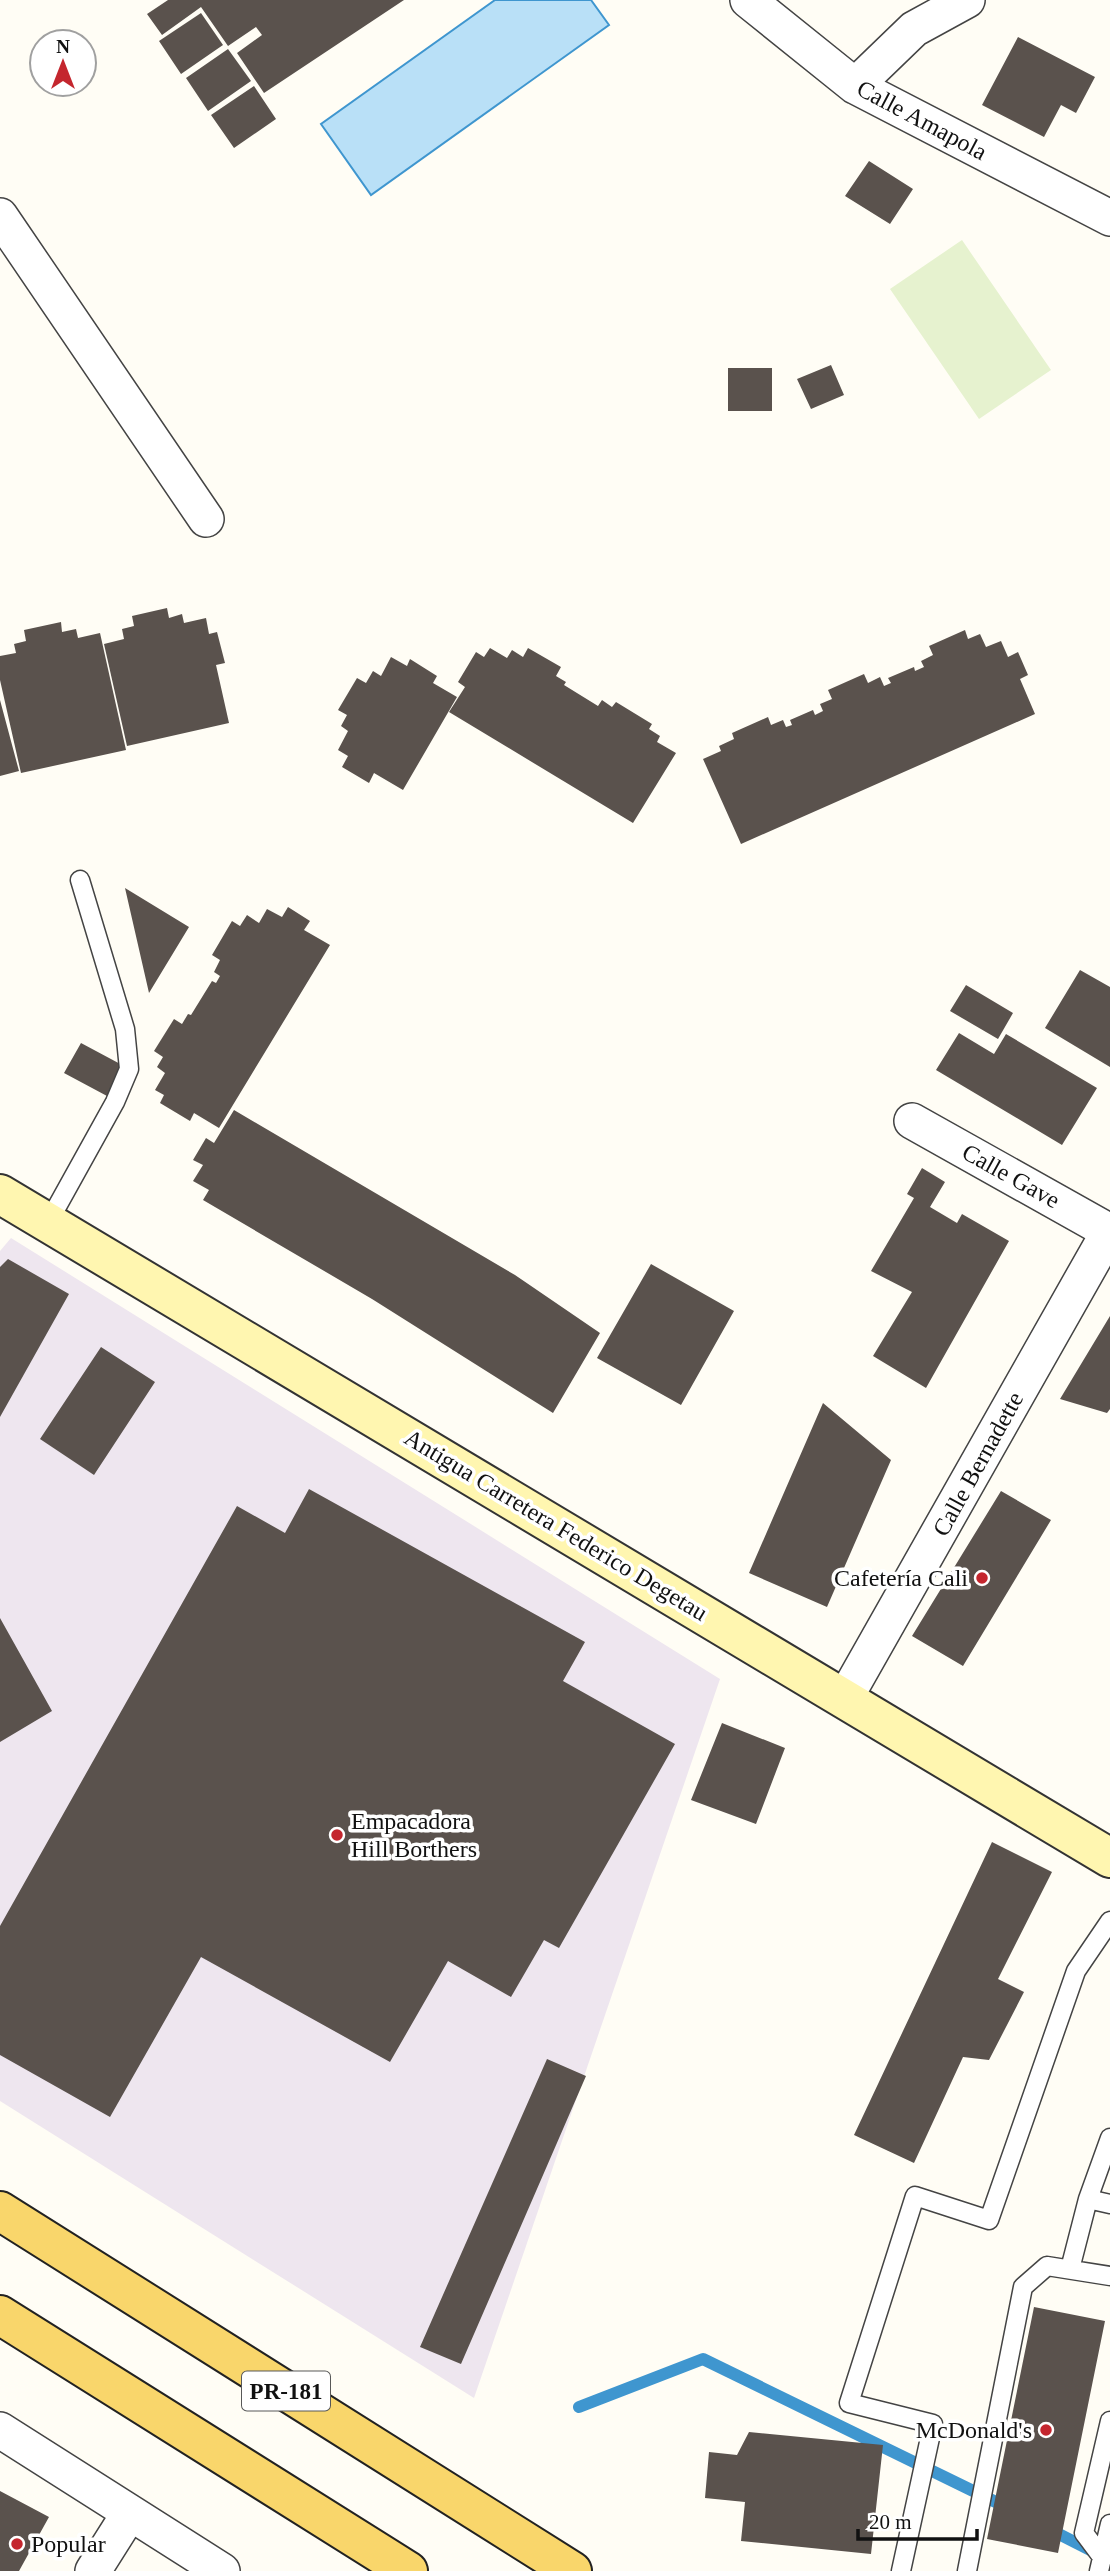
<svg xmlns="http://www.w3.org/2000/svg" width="1110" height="2571" viewBox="0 0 1110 2571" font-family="Georgia,serif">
<rect width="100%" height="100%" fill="#fffdf5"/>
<path fill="#eee6ef" d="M11,1238L720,1679L474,2398L0,2101V1251Z"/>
<path fill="#e6f2cf" d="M962,240L1051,370L979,419L890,289Z"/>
<path fill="#b9e0f7" stroke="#3f96cf" stroke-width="2" d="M495,0H591L609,25L371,195L321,124Z"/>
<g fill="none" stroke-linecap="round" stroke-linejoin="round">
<path stroke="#3f96cf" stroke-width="12" d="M579,2407L703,2359L1008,2508
M1049,2529L1098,2554"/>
</g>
<path fill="#5a524d" d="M168,0H404L264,93L237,53L262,35L256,27L228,46L201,7L162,35L147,14Z
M201,13L223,45L181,74L159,41Z
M1018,37L1095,77L1076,113L1061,105L1044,137L982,105Z
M228,49L251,81L208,111L186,78Z
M254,86L276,119L234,148L211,115Z
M869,161L913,189L890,224L845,196Z
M831,365L844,395L811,409L797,379Z
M728,368H772V411H728Z
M167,608L169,618L182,614L184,623L206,618L209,634L217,632L225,663L216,665L229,723L127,746L104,644L124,639L122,629L134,626L132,616Z
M61,622L62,632L76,629L78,638L100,633L126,750L21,773L0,680V656L16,653L14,644L26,641L24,630Z
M965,630L968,639L980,634L986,647L1001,641L1008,657L1018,652L1028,675L1020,679L1035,714L741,844L703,759L721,751L719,746L734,739L732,733L768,717L771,725L783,720L786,727L792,725L790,720L813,710L815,715L823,711L820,704L832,699L828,690L864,674L868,683L880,677L884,686L891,683L888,678L914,667L915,671L924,667L921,661L933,655L929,646Z
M490,648L507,658L512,650L523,657L528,648L561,667L556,676L566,682L564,685L598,706L602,700L612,707L616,702L652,724L649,729L660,736L657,742L676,753L633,823L449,712L465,687L458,682L476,652L484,657Z
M391,657L407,666L410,659L437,676L433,683L457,697L403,790L374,773L369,783L342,767L348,756L338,750L348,731L341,726L347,715L338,710L357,678L366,683L373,671L381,676Z
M0,700L19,771L0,776Z
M125,888L189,927L149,993Z
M288,907L310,921L304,930L330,945L219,1128L194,1113L190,1121L160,1103L164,1095L155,1090L165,1073L157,1067L163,1057L154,1051L174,1019L182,1024L188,1014L191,1015L212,981L216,983L220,976L214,972L220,960L212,955L232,921L240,926L247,915L259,923L267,909L282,917Z
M1080,970L1110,987V1067L1045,1028Z
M966,985L1013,1013L998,1039L950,1011Z
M959,1033L994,1054L1006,1034L1097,1088L1062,1145L936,1070Z
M81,1043L124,1066L107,1096L64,1073Z
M234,1110L515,1275L600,1333L553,1413L372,1299L203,1200L209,1190L193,1181L203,1165L193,1160L206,1138L214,1143Z
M922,1168L945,1182L930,1207L957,1223L962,1214L1009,1241L926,1388L873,1356L912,1292L871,1271L914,1198L907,1194Z
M8,1259L69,1294L0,1417V1267Z
M651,1264L734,1311L681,1405L597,1358Z
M1110,1316V1409L1107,1413L1060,1399Z
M101,1347L155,1382L94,1475L40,1439Z
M823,1403L891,1460L827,1607L749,1573Z
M309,1489L585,1642L563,1681L675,1744L559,1948L544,1940L511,1997L448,1961L390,2062L201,1957L110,2117L0,2055V1926L237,1506L285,1533Z
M1001,1491L1051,1520L963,1666L912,1636Z
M0,1618L52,1711L0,1742Z
M722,1723L785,1748L756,1824L691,1800Z
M992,1842L1052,1872L998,1979L1024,1992L989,2060L963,2057L914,2163L854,2135Z
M547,2059L586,2076L461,2364L420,2347Z
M1034,2307L1105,2321L1058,2553L987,2539Z
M749,2432L883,2445L871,2554L741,2541L745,2502L705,2498L709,2452L737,2455Z
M0,2491L49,2517L19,2571H0Z"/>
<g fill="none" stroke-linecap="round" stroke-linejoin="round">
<g stroke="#444" stroke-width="21">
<path id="lane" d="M49,1221L115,1102L129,1069L125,1029L80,880
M1110,2138L1088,2199L1110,2204
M1070,2269L1088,2199
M1102,2557L1084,2533L1110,2421
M901,2571L933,2424L849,2403L915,2196L989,2220L1076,1971L1110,1921
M967,2571L1023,2287L1047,2266L1110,2276
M1099,2571L1110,2524"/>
</g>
<g stroke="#444" stroke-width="38">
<path id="street" d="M748,0L855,86L1110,218
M855,86L914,29L967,0
M0,216L206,519
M912,1121L1110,1232
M845,1698L1110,1230
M0,2430L222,2571
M93,2571L129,2514"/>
</g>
<g stroke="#333" stroke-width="42">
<path id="secondary" d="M0,1194L1110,1858"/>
</g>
<g stroke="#222" stroke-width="42">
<path id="primary" d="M0,2211L572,2571
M0,2315L408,2571"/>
</g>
<use href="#lane" stroke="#fff" stroke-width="18"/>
<use href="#street" stroke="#fff" stroke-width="35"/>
<use href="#secondary" stroke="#fff6b0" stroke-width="38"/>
<use href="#primary" stroke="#f9d66b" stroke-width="38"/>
</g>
<g fill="#c4262e" stroke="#fff" stroke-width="2.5">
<circle cx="982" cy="1578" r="7"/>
<circle cx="337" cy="1835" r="7"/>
<circle cx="1046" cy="2430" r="7"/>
<circle cx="17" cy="2544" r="7"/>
</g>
<g text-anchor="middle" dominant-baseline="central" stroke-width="7" stroke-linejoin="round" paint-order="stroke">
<rect fill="#fff" stroke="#585858" stroke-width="2" x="242" y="2371.5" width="88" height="39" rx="5"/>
<g font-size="23" font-weight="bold" fill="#111">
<text x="286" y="2391">PR-181</text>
</g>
<g font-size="24" fill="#111" stroke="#fff">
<text transform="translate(922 120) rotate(28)">Calle Amapola</text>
<text transform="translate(1011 1176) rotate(29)">Calle Gave</text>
<text transform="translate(978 1464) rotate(-61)">Calle Bernadette</text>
<text transform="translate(556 1525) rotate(31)">Antigua Carretera Federico Degetau</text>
</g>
<g font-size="24" fill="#111" stroke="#fff" text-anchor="end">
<text x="968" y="1578">Cafetería Cali</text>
<text x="351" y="1821" text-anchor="start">Empacadora<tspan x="351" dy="28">Hill Borthers</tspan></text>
<text x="1032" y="2430">McDonald's</text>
<text x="31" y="2544" text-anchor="start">Popular</text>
</g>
</g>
<g transform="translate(63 63)"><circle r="33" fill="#ffffff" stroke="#a0a0a0" stroke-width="2"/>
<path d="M0-5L12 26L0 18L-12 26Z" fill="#c4262e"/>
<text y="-10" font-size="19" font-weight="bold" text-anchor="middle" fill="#111111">N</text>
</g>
<path d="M858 2529v10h119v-10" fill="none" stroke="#111111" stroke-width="3.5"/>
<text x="869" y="2529" font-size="21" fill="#111111" stroke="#ffffff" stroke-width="5" paint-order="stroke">20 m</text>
</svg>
